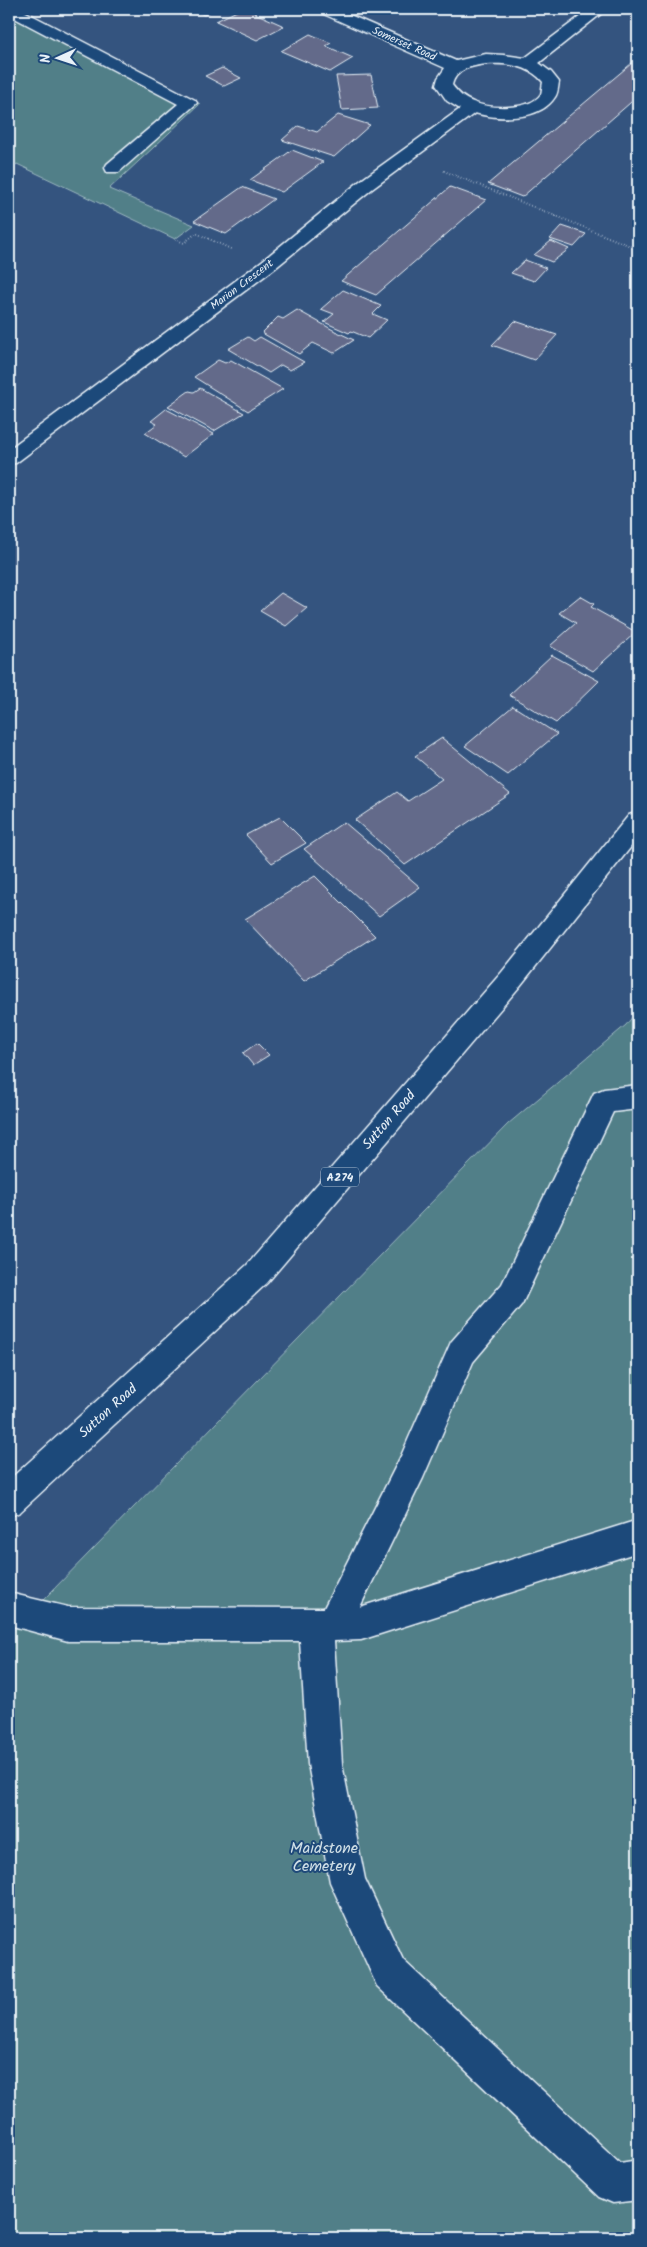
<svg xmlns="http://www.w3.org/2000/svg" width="647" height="2247" viewBox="0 0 647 2247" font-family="Kalam,sans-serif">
<rect width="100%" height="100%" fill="#34547f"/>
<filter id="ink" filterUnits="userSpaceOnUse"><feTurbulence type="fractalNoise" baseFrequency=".02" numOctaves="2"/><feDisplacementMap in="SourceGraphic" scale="10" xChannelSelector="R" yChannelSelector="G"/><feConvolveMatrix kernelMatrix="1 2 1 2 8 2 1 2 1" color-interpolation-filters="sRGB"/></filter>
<g filter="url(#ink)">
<path fill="#517f88" stroke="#9cb8c0" d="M9,9L200,104L109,189L194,225L175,239L17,164L9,169Z
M638,1010V2238H9V1635L508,1124L626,1025Z"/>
<path fill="#646b8a" stroke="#e8f1f8" d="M190,9H215L204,15Z
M241,9H246L284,26L257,40L216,21Z
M310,34L331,43L326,46L353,58L330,72L281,51Z
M638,58V96L522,197L488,184Z
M222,68L241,78L224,86L205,76Z
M371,75L378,108L342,110L336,76Z
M338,115L370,125L334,157L282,140L298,126L317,132Z
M292,150L323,162L282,192L250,180Z
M242,187L274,199L226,234L194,221Z
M450,187L486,200L376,295L341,281Z
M562,226L586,234L574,247L550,239Z
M551,241L569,249L552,262L534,255Z
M525,260L546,268L534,281L511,273Z
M343,290L381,306L373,314L387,320L368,338L351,331L349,333L324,322L334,314L321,309Z
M297,310L335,331L354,340L334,353L313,343L299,354L262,333L278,317L283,319Z
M515,321L557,335L534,360L492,345Z
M248,337L254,341L260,337L304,362L290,370L281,365L269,373L228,349Z
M218,360L225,363L231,360L283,389L248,411L194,377Z
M200,388L244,413L214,431L168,406L189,391L194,392Z
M166,409L214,434L184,457L145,433L157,424L151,421Z
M281,593L307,608L286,626L260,611Z
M580,596L594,604L591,607L636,632L593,671L550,646L576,623L559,613Z
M552,655L599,681L556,723L509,695Z
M513,706L557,734L508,775L465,746Z
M442,738L510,794L405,865L355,820L397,792L408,801L442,779L415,756Z
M280,817L306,843L272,863L246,835Z
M344,822L420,887L379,916L304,849Z
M315,876L375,936L304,981L245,919Z
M257,1043L269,1055L253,1065L243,1053Z"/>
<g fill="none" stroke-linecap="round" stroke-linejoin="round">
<g stroke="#e8f1f8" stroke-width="3">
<path id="lane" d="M9,9H20L195,100L197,103L119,172H107L105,168L107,164L178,104L9,15Z
M638,1085V1109L613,1112L522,1304L473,1362L423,1478L360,1607L638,1520V1552L361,1640L334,1641L342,1764L365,1879L403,1960L620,2163L638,2160V2200L613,2203L599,2197L377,1986L330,1882L308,1764L300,1641H68L9,1625V1593L68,1607L324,1608L401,1456L451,1342L502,1284L594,1093L604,1089Z"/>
</g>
<g stroke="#e8f1f8" stroke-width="3">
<path id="street" d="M317,9H336L456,61L486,54L504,55L525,58L590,9H607L539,63L551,72L559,82C558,87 558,93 555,97C540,121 499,120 475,113L372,189L274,269L16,463L9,464V449L262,261L360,181L460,109L447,101L436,85L438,78L445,68L319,12ZM486,64C507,63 529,65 543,82C542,86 542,91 541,94C530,111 489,109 473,102C464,99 458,93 452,85C456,69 471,66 486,64Z"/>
</g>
<g stroke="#e8f1f8" stroke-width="3">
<path id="primary" d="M638,812V838L520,986L267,1283L20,1512L9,1517V1480L247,1265L502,972L629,815Z"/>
</g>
<path stroke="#e8f1f8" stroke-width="2" stroke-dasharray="0.5 2.5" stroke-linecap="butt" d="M444,171L638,249
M175,239L184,243L196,233L231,249"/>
<use href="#lane" fill="#1f4a7a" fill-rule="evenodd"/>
<use href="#street" fill="#1f4a7a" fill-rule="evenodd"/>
<use href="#primary" fill="#1f4a7a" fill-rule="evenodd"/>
</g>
</g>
<g text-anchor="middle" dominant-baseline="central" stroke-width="4" stroke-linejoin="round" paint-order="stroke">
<g font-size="11" fill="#e8f1f8" stroke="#1f4a7a">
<text transform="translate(404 44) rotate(24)">Somerset Road</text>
<text transform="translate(242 285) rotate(-37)">Marion Crescent</text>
</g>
<rect fill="#1f4a7a" stroke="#acbfd2" stroke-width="1" x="321" y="1167.5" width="38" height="19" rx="4"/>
<g font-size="12" font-weight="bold" fill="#e8f1f8">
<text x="340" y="1177">A274</text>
</g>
<g font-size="14" fill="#e8f1f8" stroke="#1f4a7a">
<text transform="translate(389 1120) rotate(-49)">Sutton Road</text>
<text transform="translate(108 1411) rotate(-42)">Sutton Road</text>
</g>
<g font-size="16" fill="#d1e0e7" stroke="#1f4a7a">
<text x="324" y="1848">Maidstone<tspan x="324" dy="18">Cemetery</tspan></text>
</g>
</g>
<rect width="647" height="2247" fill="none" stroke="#1f4a7a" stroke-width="30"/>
<rect x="15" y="15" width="617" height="2217" fill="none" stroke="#e8f1f8" stroke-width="2" filter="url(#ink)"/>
<g transform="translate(58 58) rotate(267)" stroke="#1f4a7a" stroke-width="4" paint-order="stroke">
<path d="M0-4L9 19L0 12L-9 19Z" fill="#e8f1f8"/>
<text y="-8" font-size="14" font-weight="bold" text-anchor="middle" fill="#e8f1f8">N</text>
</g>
</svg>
